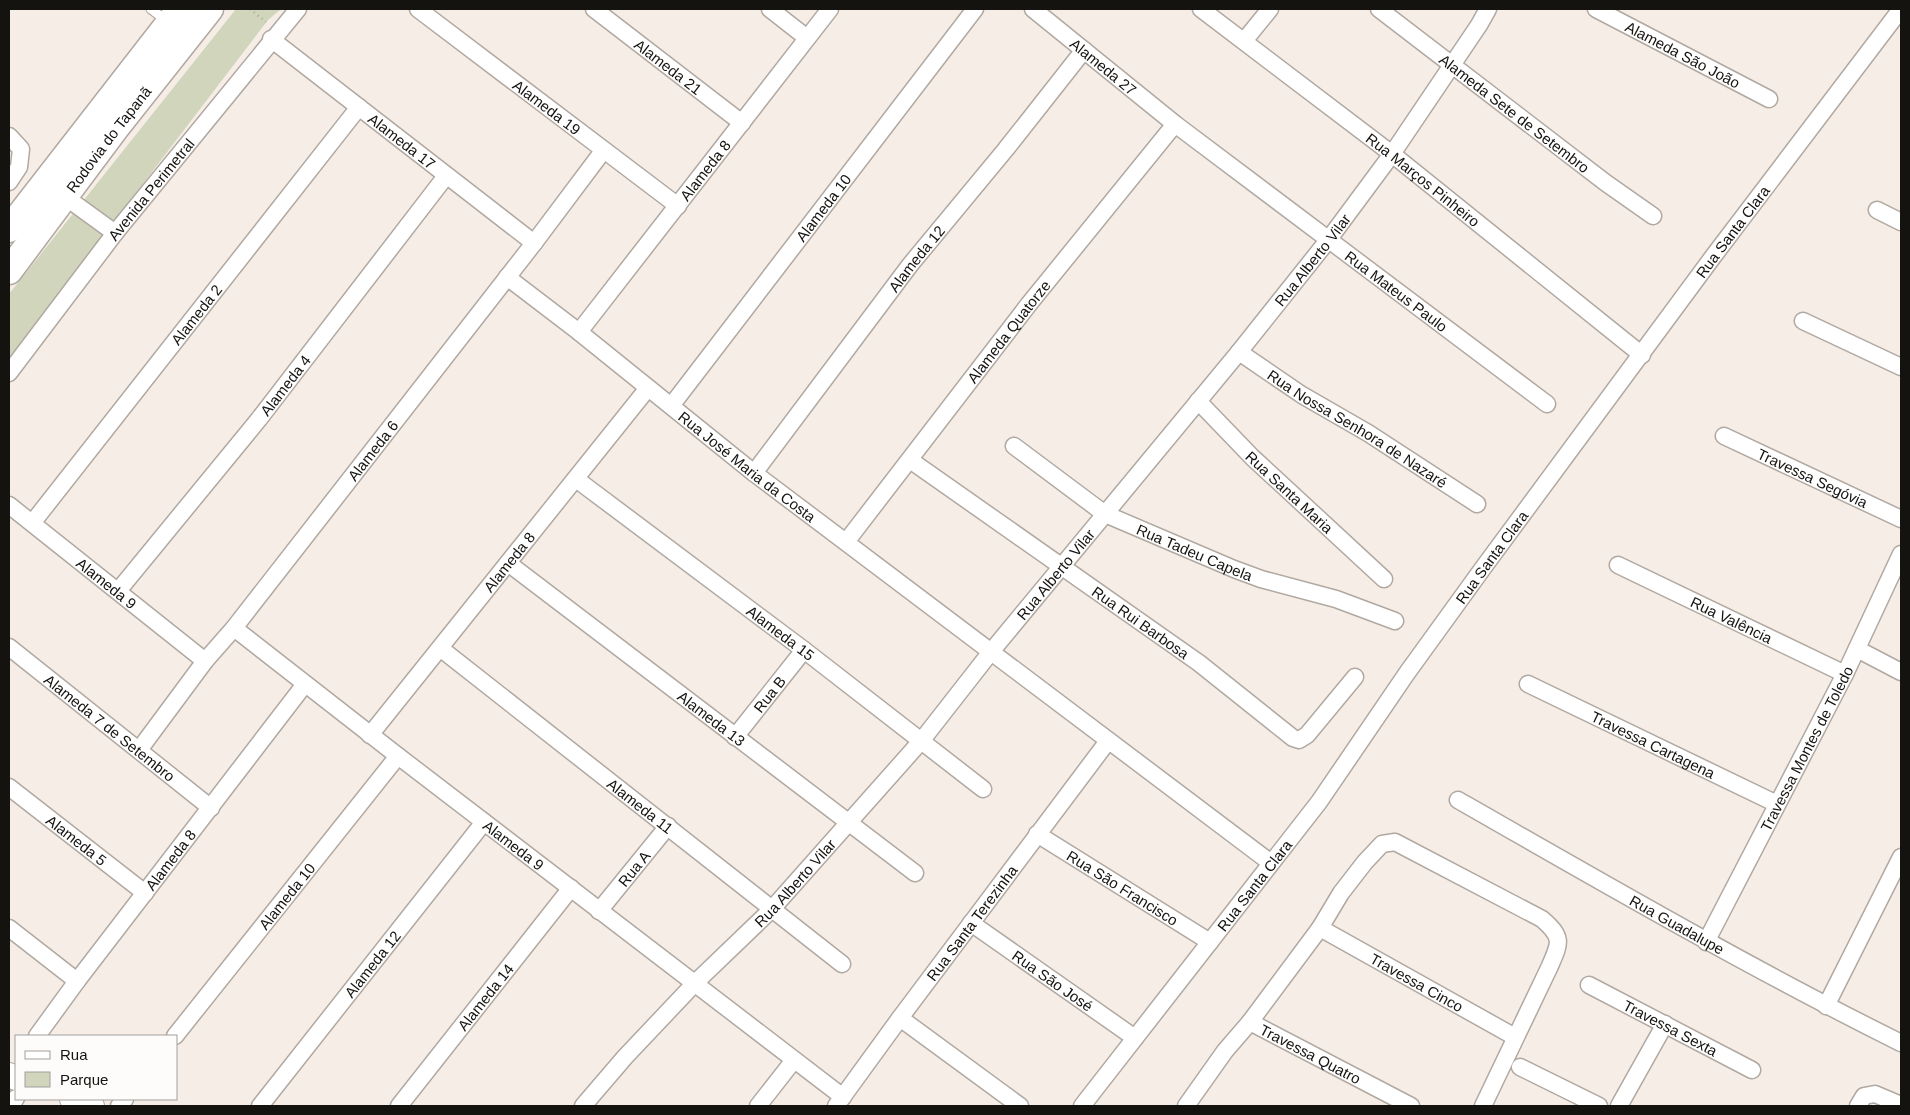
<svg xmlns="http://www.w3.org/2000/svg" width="1910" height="1115" viewBox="0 0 1910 1115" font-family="Arial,sans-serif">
<rect width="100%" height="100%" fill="#f6eee6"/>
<path fill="#d0d5bb" d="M236,9H281L268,20L9,359V294Z"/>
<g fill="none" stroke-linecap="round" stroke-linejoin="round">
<g stroke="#b0a8a1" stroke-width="11">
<path id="service" d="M151,9L167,21"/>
</g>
<g stroke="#b0a8a1" stroke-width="19">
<g id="minor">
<path id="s1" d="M418,9L678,206"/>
<path id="s2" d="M594,9L742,123"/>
<path d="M770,9L807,38"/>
<path id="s3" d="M1033,9L1175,124L1547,404"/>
<path id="s4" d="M1201,9L1392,154L1642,355"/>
<path id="s5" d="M1379,9L1606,183L1653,216"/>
<path id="s6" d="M1596,9L1769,99"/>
<path id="s7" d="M271,39L534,243"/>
<path d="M1244,41L1270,9"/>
<path d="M9,136L21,149L19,167L9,182"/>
<path d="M64,196L115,233"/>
<path d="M1877,210L1901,222"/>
<path id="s8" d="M507,277L579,332L754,473L1271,863"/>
<path d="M1803,321L1901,367"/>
<path id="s9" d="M579,332L830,9"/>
<path id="s10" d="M1239,352L1302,395L1368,433L1477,504"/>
<path id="s11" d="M9,373L115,233L298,9"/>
<path id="s12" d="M1198,401L1252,457L1384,579"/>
<path id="s13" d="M671,406L975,9"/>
<path id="s14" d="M1724,436L1901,519"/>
<path id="s15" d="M1014,446L1105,514L1234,569L1261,579L1336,599L1395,621"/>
<path id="s16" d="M910,460L1199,663L1293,738L1299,740L1307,735L1355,677"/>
<path id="s17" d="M754,473L910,265L1006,149L1084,50"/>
<path id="s18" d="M576,479L804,650L983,789"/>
<path id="s19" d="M9,505L205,661"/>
<path id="s20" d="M33,522L359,107"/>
<path id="s21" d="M846,542L1029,304L1175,124"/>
<path id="s22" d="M508,563L915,873"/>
<path id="s23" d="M1618,565L1845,674"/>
<path id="s24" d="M118,591L259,419L446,176"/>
<path id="s25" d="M234,628L398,756L843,1097"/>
<path id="s26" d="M9,647L211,808"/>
<path id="s27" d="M440,648L842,964"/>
<path d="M1857,649L1901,672"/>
<path id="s28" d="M1528,684L1777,804"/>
<path id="s29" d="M370,735L648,388"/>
<path id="s30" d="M735,737L804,650"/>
<path id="s31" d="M139,750L205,661L234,628L534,243L603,151"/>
<path id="s32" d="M9,787L145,893"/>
<path id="s33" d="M1458,800C1605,884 1750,968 1901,1043"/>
<path id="s34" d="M1037,834L1210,942"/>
<path id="s35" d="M599,911L668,826"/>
<path id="s36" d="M971,923L1135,1038"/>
<path d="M9,928L77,981"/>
<path id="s37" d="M1320,928L1515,1037"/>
<path id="s38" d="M1706,942L1845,674L1901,554"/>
<path id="s39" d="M1589,985L1752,1070"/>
<path d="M1826,1006L1901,857"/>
<path d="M900,1018L1020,1106"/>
<path d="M1250,1022L1320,928L1341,893L1365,862L1382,844L1395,842L1542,919C1564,938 1560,943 1549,968L1483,1106"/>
<path id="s40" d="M37,1036L77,981L305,684"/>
<path id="s41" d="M175,1036L398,756"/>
<path d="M1520,1067L1599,1106"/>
<path d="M11,1106L16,1098"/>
<path d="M119,1106L125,1099"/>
<path id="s42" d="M260,1106L484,822"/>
<path id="s43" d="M399,1106L571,888"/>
<path id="s44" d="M583,1106L625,1057L695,983L771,910L922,740L990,653L1239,352L1329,239L1392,154L1479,25L1488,9"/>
<path d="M758,1106L794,1060"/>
<path id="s45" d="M836,1106L900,1018L1108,741"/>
<path id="s46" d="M1082,1106L1319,802L1407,673L1483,568L1712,258L1901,9"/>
<path id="s47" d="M1186,1106L1225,1051L1250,1022L1411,1106"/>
<path d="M1619,1106L1665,1024"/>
<path d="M1858,1106L1864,1096L1875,1094L1901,1105"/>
</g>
</g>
<g stroke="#b0a8a1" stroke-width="26">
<path id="secondary" d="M9,1075L16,1078
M72,1099L92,1106"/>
</g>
<g stroke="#b0a8a1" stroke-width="29">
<g id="primary">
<path d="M9,229L180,9"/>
<path id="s48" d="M9,271L115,129L210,9"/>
</g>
</g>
<path stroke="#aca69f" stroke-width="2.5" stroke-dasharray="1 4" stroke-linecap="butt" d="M250,9L266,22"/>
<use href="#service" stroke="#fff" stroke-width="9"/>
<use href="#minor" stroke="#fff" stroke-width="16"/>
<use href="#secondary" stroke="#fff" stroke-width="24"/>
<use href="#primary" stroke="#fff" stroke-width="26"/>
</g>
<g text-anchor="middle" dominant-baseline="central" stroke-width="4" stroke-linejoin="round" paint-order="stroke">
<g font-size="15" fill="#151310" stroke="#fefcfb">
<text stroke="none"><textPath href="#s6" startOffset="98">Alameda São João</textPath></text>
<text stroke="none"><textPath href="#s2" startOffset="94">Alameda 21</textPath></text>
<text stroke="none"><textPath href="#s3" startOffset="91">Alameda 27</textPath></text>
<text stroke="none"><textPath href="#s1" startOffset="162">Alameda 19</textPath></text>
<text stroke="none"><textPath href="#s5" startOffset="171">Alameda Sete de Setembro</textPath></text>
<text stroke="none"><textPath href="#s48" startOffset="165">Rodovia do Tapanã</textPath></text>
<text stroke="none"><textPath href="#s7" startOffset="166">Alameda 17</textPath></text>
<text stroke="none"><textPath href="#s9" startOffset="205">Alameda 8</textPath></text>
<text stroke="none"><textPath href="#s4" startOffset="280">Rua Marços Pinheiro</textPath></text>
<text stroke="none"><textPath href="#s11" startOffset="232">Avenida Perimetral</textPath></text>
<text stroke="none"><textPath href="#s13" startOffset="250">Alameda 10</textPath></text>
<text stroke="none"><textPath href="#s46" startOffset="1090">Rua Santa Clara</textPath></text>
<text stroke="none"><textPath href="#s17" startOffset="269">Alameda 12</textPath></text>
<text stroke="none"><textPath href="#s44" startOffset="1118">Rua Alberto Vilar</textPath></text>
<text stroke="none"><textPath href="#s3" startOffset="460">Rua Mateus Paulo</textPath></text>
<text stroke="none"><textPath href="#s20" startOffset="264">Alameda 2</textPath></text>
<text stroke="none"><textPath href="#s21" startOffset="266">Alameda Quatorze</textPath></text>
<text stroke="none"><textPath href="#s24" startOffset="265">Alameda 4</textPath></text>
<text stroke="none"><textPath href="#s10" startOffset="141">Rua Nossa Senhora de Nazaré</textPath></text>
<text stroke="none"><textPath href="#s31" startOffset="380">Alameda 6</textPath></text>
<text stroke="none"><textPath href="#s8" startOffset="306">Rua José Maria da Costa</textPath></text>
<text stroke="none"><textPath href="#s14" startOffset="98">Travessa Segóvia</textPath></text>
<text stroke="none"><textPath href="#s12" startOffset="129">Rua Santa Maria</textPath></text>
<text stroke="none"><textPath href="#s15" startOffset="211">Rua Tadeu Capela</textPath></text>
<text stroke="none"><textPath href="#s46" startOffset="685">Rua Santa Clara</textPath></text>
<text stroke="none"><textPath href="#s29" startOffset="222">Alameda 8</textPath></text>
<text stroke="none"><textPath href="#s44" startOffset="712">Rua Alberto Vilar</textPath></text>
<text stroke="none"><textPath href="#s19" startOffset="125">Alameda 9</textPath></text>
<text stroke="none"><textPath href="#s23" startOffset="126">Rua Valência</textPath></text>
<text stroke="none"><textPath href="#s16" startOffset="282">Rua Rui Barbosa</textPath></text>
<text stroke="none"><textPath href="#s18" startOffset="256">Alameda 15</textPath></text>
<text stroke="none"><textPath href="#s30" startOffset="55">Rua B</textPath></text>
<text stroke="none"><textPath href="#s22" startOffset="256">Alameda 13</textPath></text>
<text stroke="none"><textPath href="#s26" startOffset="129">Alameda 7 de Setembro</textPath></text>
<text stroke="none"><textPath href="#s28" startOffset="139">Travessa Cartagena</textPath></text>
<text stroke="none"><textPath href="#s38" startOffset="218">Travessa Montes de Toledo</textPath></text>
<text stroke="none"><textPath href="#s27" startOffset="255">Alameda 11</textPath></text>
<text stroke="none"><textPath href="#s32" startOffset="86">Alameda 5</textPath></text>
<text stroke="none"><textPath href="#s25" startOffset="354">Alameda 9</textPath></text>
<text stroke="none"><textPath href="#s40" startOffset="221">Alameda 8</textPath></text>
<text stroke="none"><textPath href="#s35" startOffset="55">Rua A</textPath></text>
<text stroke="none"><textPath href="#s44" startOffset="308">Rua Alberto Vilar</textPath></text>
<text stroke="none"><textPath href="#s46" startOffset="280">Rua Santa Clara</textPath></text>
<text stroke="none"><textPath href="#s34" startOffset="101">Rua São Francisco</textPath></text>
<text stroke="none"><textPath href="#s41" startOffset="179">Alameda 10</textPath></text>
<text stroke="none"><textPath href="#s45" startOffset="228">Rua Santa Terezinha</textPath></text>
<text stroke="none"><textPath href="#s33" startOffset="252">Rua Guadalupe</textPath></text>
<text stroke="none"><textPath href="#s42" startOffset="181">Alameda 12</textPath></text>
<text stroke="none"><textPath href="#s36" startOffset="100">Rua São José</textPath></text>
<text stroke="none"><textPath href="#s37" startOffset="111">Travessa Cinco</textPath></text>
<text stroke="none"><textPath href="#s43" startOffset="139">Alameda 14</textPath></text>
<text stroke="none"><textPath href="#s39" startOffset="92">Travessa Sexta</textPath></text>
<text stroke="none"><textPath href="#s47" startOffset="174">Travessa Quatro</textPath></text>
</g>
</g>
<rect width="1910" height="1115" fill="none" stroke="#151310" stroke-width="20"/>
<rect x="15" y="1035" width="162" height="65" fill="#fefcfb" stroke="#a19f9d"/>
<rect x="25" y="1051" width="25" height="8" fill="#ffffff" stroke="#a19f9d"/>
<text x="60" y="1060" font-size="15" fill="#151310">Rua</text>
<rect x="25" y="1072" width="25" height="15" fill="#d0d5bb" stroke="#a19f9d"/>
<text x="60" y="1085" font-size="15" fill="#151310">Parque</text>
</svg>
